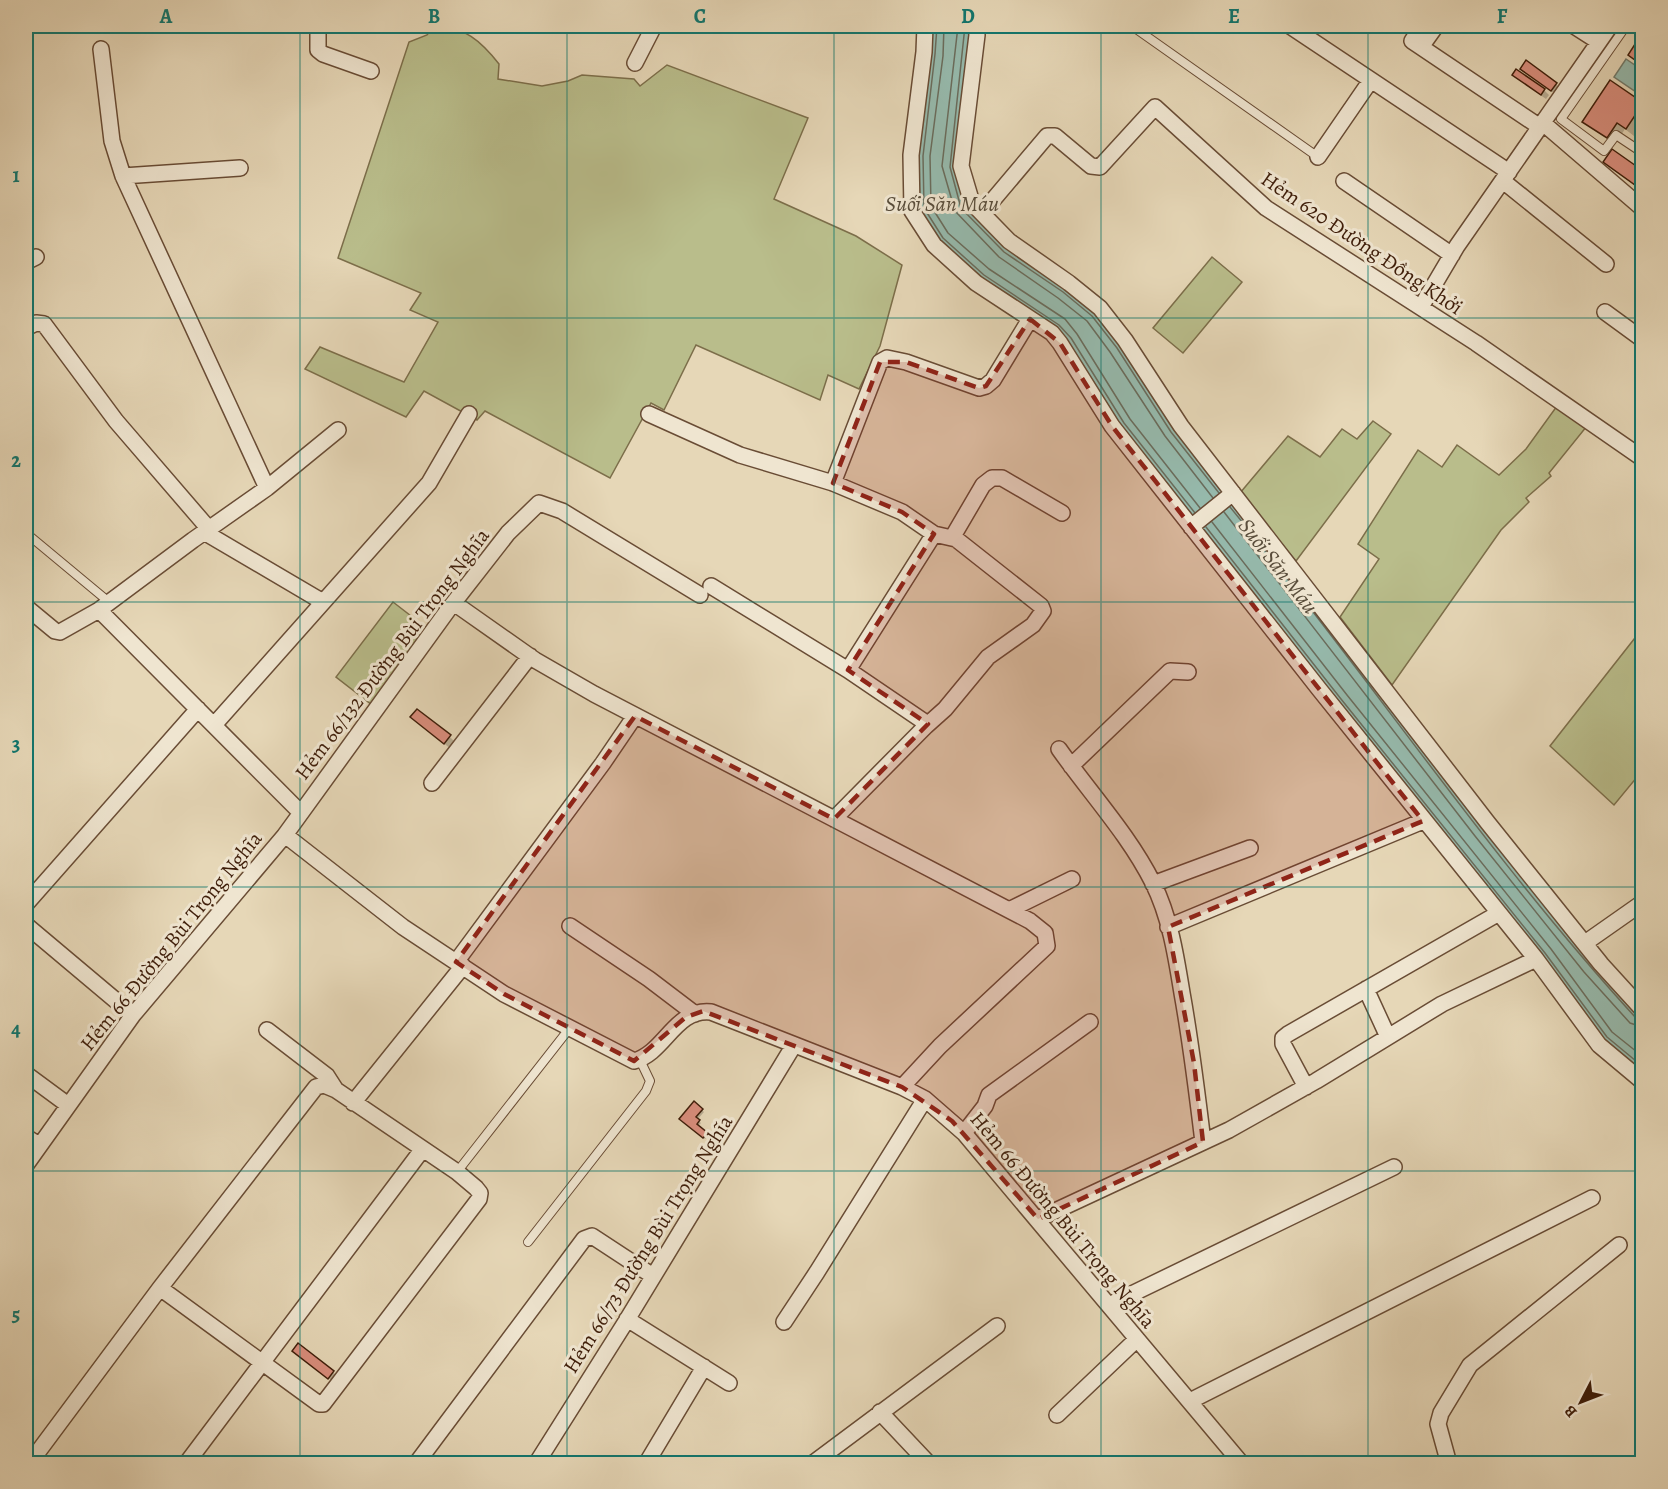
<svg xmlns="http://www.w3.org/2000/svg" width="1668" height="1489" viewBox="0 0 1668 1489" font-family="Alegreya,serif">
<rect width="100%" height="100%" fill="#e6d7b7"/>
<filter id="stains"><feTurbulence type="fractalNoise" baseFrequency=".00333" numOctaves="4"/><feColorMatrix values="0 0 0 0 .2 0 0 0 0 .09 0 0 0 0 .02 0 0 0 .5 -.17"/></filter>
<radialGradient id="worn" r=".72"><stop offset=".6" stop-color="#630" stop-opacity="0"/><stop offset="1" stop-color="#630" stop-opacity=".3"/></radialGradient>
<path fill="#b9bd8b" stroke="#7c6e4a" stroke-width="1.5" d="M434,26C464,26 481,41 499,64L498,79L542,86L568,81L582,75L634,79L640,86L667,65L808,118L774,199L856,236L902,265L880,346L859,389L828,375L820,400L696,345L664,410L651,403L610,478L485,411L477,420L424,391L406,417L305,369L320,347L404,382L438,322L410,310L421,293L338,258L409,42L427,35Z
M1212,257L1242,282L1183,353L1153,328Z
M1557,406L1587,426L1549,473L1551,476L1526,498L1529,502L1501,530L1392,685L1340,617L1379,559L1358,544L1418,450L1442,467L1457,445L1499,475L1526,449Z
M1373,421L1391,434L1296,561L1240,493L1288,436L1320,457L1342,429L1357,439Z
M393,602L429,630L372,705L336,677Z
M1642,629V771L1614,805L1550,746Z"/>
<path fill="#96baad" stroke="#737c6c" stroke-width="1.5" d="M931,26H971L967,205L1096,312L1595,964L1642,1016V1074L1602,1041L1119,426L1066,341L981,280L938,242L918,210L917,156Z
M1626,59L1642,70V96L1614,77Z"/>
<path fill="#0003" d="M1522,69L1556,84L1563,91L1559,97Z
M1517,71L1544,90L1549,95L1546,99L1519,80Z
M1611,82L1642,104V124L1634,136L1625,129L1615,144L1592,129L1584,121Z
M412,717L450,737L457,744L452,750Z
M694,1103L704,1112L697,1120L701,1123L698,1126L708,1136L705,1139L681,1119Z
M299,1345L335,1374L331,1380L296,1353Z"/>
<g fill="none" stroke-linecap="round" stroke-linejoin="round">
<path stroke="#6a6c5c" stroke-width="1.5" d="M937,26L935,54L923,156L924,208L943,238L984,275L1059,325L1071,338L1124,423L1195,513
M944,26L943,56L930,156L931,206L948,233L989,269L1065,319L1077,334L1130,419L1200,508
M958,26L942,166L955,211L999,257L1058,298L1087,321L1110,352L1165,436L1213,498
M965,26L950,167L961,208L1004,252L1063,292L1092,316L1117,348L1171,432L1219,493
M1230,507C1368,675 1489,857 1636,1018L1642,1020
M1224,512L1475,836L1584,972L1630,1023L1642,1027
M1212,522L1347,695L1551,949L1612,1032L1642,1056
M1206,527L1341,699L1545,953L1607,1037L1642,1066"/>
</g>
<path fill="#d98d7c" stroke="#3f1e0a" stroke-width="1.5" d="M1637,41L1642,44V65L1628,55Z
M1526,60L1557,83L1551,91L1520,69Z
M1516,69L1545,89L1541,95L1512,75Z
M1610,80L1642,102V105L1626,129L1617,123L1607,138L1582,122Z
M1612,149L1639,168L1642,163V190L1603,162Z
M417,709L451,735L444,744L410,717Z
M694,1101L703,1109L696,1117L700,1120L697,1124L708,1133L703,1138L679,1119Z
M298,1343L334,1371L328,1379L292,1351Z"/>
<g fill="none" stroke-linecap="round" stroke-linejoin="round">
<g stroke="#694c35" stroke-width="10">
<path id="lane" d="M1132,26L1318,157
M1626,26L1561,119L1604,151L1616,135L1637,149L1642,141
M26,533L109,602
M457,1172L569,1029
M528,1242L646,1091L650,1081L640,1060"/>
</g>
<g stroke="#694c35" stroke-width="18">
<path id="street" d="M318,26V50L323,54L371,71
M925,26L924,52L911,155L912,211L934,245L976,283L1052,333L1060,343L1112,426L1319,689L1536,959L1599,1045L1642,1081
M976,26L977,35L961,166L972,203L1009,241L1069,283L1100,308L1125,340L1181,426L1488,823L1601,964L1642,1009
M1290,26L1509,172
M1436,26L1421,47L1540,127
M1574,26L1599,42
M1421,47L1412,41L1422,26
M635,63L654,26
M1543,123L1642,208
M1318,157L1371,80
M123,176L240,168
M1344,181L1452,255
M1503,181L1606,264
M982,213L1047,136H1055L1091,166L1100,167L1155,107L1266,208L1476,343L1642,458
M26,262L36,257
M1421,307L1457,246L1610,26
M1605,312L1642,339
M26,328L36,323L44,324L116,421L209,529
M649,414L740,455L833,483L902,512L934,534L848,670
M833,483L880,362L887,358L906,362L979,388L986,386L993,380L1030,319
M267,488L338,430
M1191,527L1233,493
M204,532L323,602
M952,538L983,485L992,478H1002L1062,513
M711,586L848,670L926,723V726L921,731L834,819
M454,603L535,660L594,694L1030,921L1045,933L1047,946L940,1046L902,1087
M26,607L55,631L60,632L99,610L193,540L267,488L123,176L112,141L101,49
M99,610L300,812
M214,725L429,483L469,414
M926,726L945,709L988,657L1033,625L1043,611L1041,606L956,539L934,534
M1059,749C1090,793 1129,835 1153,883C1170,917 1176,956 1182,993C1191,1043 1197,1092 1203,1142
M1071,766L1170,671L1188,672
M432,783L530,656
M285,835L448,610L508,533L539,503L562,511L700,595
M1153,884L1250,848
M26,904L198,709
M1009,910L1072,879
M26,925L133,1015
M570,926L649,979L695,1014
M1168,927L1423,821
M1585,943L1642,903
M456,962L603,763L635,716
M1366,989L1388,1037
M267,1030L327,1076L336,1090
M26,1074L68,1105
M1306,1087L1283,1044V1038L1288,1034L1499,913
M353,1103L463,966
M964,1133L985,1106L989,1095L1090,1022
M26,1137L39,1145
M26,1165L133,1015L285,835L403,927L504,994L634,1061C665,1053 675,1008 711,1012L902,1087L925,1099L964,1133L1242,1464
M1038,1219L1229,1130L1316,1081L1442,1004L1536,959
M1109,1305L1394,1167
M627,1319L729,1383
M784,1322L817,1272L925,1099
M1190,1401L1592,1198
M880,1412L929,1464
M1057,1415L1137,1339
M29,1464L160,1288L316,1087L324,1085L336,1090L457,1172L476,1188L480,1193L479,1199L323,1404H319L160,1288
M186,1464L422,1150
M416,1464L584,1239L592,1236L653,1276
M536,1464L625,1323L794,1045
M646,1464L704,1367
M812,1464L997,1326
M1449,1464L1438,1424L1441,1413L1470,1365L1619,1245"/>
</g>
<use href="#lane" stroke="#efe5d0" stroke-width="8"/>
<use href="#street" stroke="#efe5d0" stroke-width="15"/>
</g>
<path fill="#8f2418" fill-opacity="0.2" stroke="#8f2418" stroke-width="4.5" stroke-dasharray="12 8" stroke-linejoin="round" d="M1030,319L1060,343L1112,426L1423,821L1168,927L1194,1063L1203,1142L1038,1219L952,1121L902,1087L703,1011L686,1017L634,1061L504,994L456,962L635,716L834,819L928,724L848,670L934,534L902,512L833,483L880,362H906L979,388L986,386Z"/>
<path fill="none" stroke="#0f766e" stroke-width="1.5" stroke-opacity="0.55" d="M300,26V1464M567,26V1464M834,26V1464M1101,26V1464M1368,26V1464M26,318H1642M26,602H1642M26,887H1642M26,1171H1642"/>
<g text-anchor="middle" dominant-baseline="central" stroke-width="6" stroke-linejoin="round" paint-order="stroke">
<g font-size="21" fill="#3f1e0a" stroke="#efe5d0">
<text transform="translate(1362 243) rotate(34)">Hẻm 620 Đường Đồng Khởi</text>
<text transform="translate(392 654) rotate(-53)">Hẻm 66/132 Đường Bùi Trọng Nghĩa</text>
<text transform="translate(171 941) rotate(-51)">Hẻm 66 Đường Bùi Trọng Nghĩa</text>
<text transform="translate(1063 1220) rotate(50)">Hẻm 66 Đường Bùi Trọng Nghĩa</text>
<text transform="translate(648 1244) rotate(-58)">Hẻm 66/73 Đường Bùi Trọng Nghĩa</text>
</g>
<g font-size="22" font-style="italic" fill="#594d3b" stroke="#efe5d0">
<text x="942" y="204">Suối Săn Máu</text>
<text transform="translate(1278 566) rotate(52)">Suối Săn Máu</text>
</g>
</g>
<rect width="1668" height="1489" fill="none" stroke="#e6d7b7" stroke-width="66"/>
<g transform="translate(1581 1402) rotate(228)" stroke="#efe5d0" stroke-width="4.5" paint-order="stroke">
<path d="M0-4.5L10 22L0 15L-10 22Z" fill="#3f1e0a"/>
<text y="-9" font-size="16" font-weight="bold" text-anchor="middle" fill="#3f1e0a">B</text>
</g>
<rect x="33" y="33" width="1602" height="1423" fill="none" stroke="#0f766e" stroke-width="2"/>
<g font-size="20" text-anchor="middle" font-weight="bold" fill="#0f766e">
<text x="166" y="23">A</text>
<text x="434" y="23">B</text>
<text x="700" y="23">C</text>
<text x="968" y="23">D</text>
<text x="1234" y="23">E</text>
<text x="1502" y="23">F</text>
<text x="16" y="182">1</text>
<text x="16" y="467">2</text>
<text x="16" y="751">3</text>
<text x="16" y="1036">4</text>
<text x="16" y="1321">5</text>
</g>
<rect width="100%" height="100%" filter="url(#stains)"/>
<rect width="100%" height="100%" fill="url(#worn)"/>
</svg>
